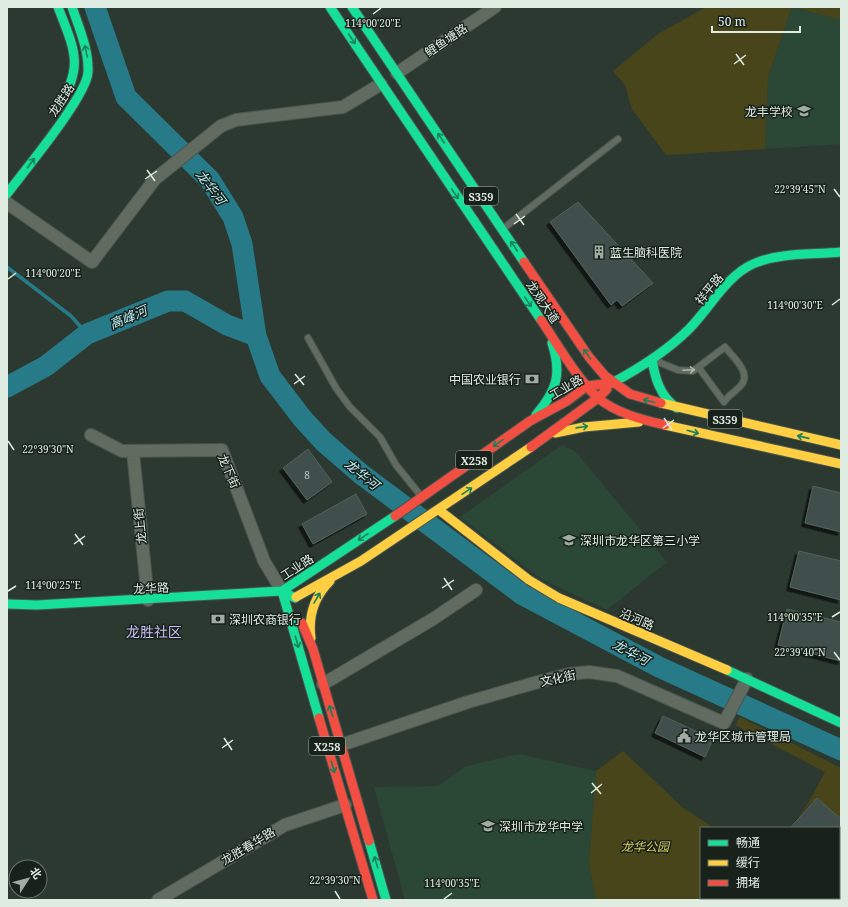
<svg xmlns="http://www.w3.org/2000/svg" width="848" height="907" viewBox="0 0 848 907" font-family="'Noto Serif','Noto Sans SC',serif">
<defs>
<filter id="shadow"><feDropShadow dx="-3.5" dy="3.5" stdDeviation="0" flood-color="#0009"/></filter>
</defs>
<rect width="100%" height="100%" fill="#2c3931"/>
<path fill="#2b4736" d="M792,7L841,20V144L765,149L768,77Z
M562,445L575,451L667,562L607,610L541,579L460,517Z
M519,754L596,771L589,865L596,900H405L374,787L438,786L466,766Z"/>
<path fill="#49451b" d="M706,7H792L768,77L765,149L666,155L632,109L625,85L613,71L658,34Z
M793,7H841V20Z
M740,717L841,768V900H596L589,865L596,771L623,751L682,807L714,828H701V898H839V828H791L809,802L825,772L735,725Z"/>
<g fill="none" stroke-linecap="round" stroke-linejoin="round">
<path stroke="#277a87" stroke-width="3.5" d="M7,267L71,316L87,334"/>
<path stroke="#277a87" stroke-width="21" d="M95,7L126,97L210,180L233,217L242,244L256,336L270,376L302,418L324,442L361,474L523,595L659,667L841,750
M7,387L46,366L87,334L168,301H185L227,325L256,336"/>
</g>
<path fill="#3f504b" stroke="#54605b" filter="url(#shadow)" d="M578,202L653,283L622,306L617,300L611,305L550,222Z
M308,449L332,482L307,500L283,468Z
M813,486L841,493V532L805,523Z
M356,494L367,514L313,544L302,524Z
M799,551L841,561V600L790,587Z
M787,609L841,622V661L778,645Z
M663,716L713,739L705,757L655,733Z
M817,798L841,819V828H790Z"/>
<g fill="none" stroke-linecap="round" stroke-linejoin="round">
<g stroke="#49554e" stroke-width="8">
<path id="lane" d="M504,228L618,139
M308,338L336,388L350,407L380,437L396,465L421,496
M656,361L678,370L693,371L725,347C732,356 751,372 742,384C737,391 729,394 724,402L699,368"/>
</g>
<g stroke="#49554e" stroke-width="14">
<path id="street" d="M397,73L495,7
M7,203L92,262L155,179L221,126L236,120L343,107L381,84
M91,435L122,451L222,450L264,561L282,591
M133,452L148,600
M323,684L433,619L476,590
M341,745L468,702L538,682L569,674L589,672L617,676L724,723L747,679
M158,900L285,825L345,805"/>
</g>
<g stroke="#49554e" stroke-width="11">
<path id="fast" d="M58,7C74,49 85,66 58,107
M330,7L541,320
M352,7L524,262
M7,194C24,171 87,96 88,72C89,50 79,28 72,7
M652,359C655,379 660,396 677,408
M612,383C640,368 667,351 689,329C710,308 726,276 753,264C780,252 813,255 841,252
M536,415C557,390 562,374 552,343
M7,604L37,605L282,591L295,598
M727,670L841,723
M319,718L282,591L395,516
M369,841L386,900"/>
</g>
<g stroke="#49554e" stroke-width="11">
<path id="slow" d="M661,403L841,445
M665,425L841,464
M555,433L584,427L639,422
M439,510L529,580L559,598L727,670
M296,597L361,561L531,447
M311,638C308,616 314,597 330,581"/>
</g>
<g stroke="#49554e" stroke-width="11">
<path id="jam" d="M524,262L589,357L605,376L630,394L661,403
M541,320C556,342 578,380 597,397C615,413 643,420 665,425
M531,447L598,398L607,389
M395,516L530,421L567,401L587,386L612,383
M302,623L313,649L369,841
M319,718L373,900"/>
</g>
<use href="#lane" stroke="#626b60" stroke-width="6"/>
<use href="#street" stroke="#626b60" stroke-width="12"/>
<use href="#fast" stroke="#16e098" stroke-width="9"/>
<use href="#slow" stroke="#ffcf43" stroke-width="9"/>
<use href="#jam" stroke="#f24e42" stroke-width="9"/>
</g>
<defs><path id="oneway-shaft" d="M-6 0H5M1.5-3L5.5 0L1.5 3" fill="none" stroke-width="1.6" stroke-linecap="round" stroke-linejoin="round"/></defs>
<g stroke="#17815a">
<use href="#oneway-shaft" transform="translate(352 39) rotate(56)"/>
<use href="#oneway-shaft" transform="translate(86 51) rotate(-102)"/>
<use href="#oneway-shaft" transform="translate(441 138) rotate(-124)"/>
<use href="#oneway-shaft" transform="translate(31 163) rotate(-53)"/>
<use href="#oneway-shaft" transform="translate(455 194) rotate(56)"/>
<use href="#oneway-shaft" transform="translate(514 246) rotate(-124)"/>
<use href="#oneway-shaft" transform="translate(528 302) rotate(56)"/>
<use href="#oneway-shaft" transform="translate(587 354) rotate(-125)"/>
<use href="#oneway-shaft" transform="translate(649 401) rotate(-166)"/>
<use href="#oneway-shaft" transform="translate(582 427) rotate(-8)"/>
<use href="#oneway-shaft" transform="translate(693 432) rotate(16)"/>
<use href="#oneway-shaft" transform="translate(803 437) rotate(-167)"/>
<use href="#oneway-shaft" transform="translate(498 443) rotate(145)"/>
<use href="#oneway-shaft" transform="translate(467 491) rotate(-34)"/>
<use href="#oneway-shaft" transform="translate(363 537) rotate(146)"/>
<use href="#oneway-shaft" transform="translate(317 598) rotate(-59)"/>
<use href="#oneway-shaft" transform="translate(297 642) rotate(74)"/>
<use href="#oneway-shaft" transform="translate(331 711) rotate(-107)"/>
<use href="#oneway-shaft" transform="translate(333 767) rotate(74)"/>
<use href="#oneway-shaft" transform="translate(376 862) rotate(-107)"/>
</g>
<use stroke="#acb8ae" href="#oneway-shaft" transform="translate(689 370) rotate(-3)"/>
<path fill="none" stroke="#deece2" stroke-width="1.5" d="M373,14L381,8M736,54L744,65M734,64L746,55M147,170L155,181M145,179L157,171M834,189L840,197M516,214L524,225M514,224L525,216M8,279L16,273M832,305L840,299M295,374L304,385M294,384L305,376M664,418L672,430M663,428L674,420M8,441L14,450M75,534L83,545M74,544L85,536M444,578L452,590M442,588L454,580M8,591L16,586M832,617L840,612M834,652L840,660M224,738L232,750M222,748L233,740M592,783L601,794M591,793L602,784M335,891L340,899M444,899L452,893"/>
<defs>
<g id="school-bare" transform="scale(1.08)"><path d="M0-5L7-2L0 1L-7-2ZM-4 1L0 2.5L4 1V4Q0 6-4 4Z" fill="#a0ada4" stroke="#18221b" stroke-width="2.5" paint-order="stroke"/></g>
<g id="building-bare" transform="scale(1.08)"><path d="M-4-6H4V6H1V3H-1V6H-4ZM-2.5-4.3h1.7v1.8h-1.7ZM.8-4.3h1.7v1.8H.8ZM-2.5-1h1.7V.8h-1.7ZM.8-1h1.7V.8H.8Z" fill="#a0ada4" stroke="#18221b" stroke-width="2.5" paint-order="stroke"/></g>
<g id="bank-bare" transform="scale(1.08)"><path d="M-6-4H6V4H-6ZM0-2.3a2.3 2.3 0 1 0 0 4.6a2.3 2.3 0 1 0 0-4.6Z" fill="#a0ada4" stroke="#18221b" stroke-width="2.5" paint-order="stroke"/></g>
<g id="civic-bare" transform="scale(1.08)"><path d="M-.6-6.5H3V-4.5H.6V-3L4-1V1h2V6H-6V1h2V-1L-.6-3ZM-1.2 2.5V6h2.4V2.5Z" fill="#a0ada4" stroke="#18221b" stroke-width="2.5" paint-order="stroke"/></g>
</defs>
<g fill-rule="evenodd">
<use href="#school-bare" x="804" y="111"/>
<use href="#building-bare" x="599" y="252"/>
<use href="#bank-bare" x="532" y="379"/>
<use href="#school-bare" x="569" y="540"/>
<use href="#bank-bare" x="218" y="619"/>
<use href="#civic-bare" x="684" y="736"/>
<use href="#school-bare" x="488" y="826"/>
</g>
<g text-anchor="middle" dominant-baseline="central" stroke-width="3" stroke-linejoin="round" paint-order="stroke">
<g font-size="10" fill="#b6c5bc">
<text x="307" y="475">8</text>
</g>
<g fill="#18221b" stroke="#a3afa6" stroke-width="1">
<rect x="464" y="187" width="34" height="18" rx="3"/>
<rect x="708" y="410" width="34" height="18" rx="3"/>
<rect x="456" y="451" width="36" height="18" rx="3"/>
<rect x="309" y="737" width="36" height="18" rx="3"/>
</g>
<g font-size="11" font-weight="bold" fill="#deece2">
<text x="481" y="196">S359</text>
<text x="725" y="419">S359</text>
<text x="474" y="460">X258</text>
<text x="327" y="746">X258</text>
</g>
<g font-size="12" fill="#deece2" stroke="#18221b">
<text transform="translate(446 40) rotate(-34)">鲤鱼塘路</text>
<text transform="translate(61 100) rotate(-56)">龙胜路</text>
<text transform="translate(709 289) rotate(-50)">祥平路</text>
<text transform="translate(543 302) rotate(56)">龙观大道</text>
<text transform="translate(566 387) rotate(-30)">工业路</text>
<text transform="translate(229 471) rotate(66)">龙下街</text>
<text transform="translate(140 526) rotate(-96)">龙上街</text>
<text transform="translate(297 567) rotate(-33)">工业路</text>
<text transform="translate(151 588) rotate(-3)">龙华路</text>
<text transform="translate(637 619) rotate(23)">沿河路</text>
<text transform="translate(558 678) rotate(-12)">文化街</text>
<text transform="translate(248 846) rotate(-31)">龙胜春华路</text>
</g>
<g font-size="12" fill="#deece2" stroke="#18221b" text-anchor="start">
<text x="793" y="111" text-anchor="end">龙丰学校</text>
<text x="610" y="252">蓝生脑科医院</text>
<text x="521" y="379" text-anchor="end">中国农业银行</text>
<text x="580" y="540">深圳市龙华区第三小学</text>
<text x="229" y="619">深圳农商银行</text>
<text x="695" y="736">龙华区城市管理局</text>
<text x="499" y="826">深圳市龙华中学</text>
</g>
<g font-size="12" font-style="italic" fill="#d9cb5a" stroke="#18221b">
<text x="645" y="846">龙华公园</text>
</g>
<g font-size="13" font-style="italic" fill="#baedf7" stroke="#18221b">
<text transform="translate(211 187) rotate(53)">龙华河</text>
<text transform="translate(128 317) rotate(-23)">高峰河</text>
<text transform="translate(362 474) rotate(39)">龙华河</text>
<text transform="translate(631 652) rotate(28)">龙华河</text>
</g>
<g font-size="14" fill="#c8bef7" stroke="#18221b">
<text x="154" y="631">龙胜社区</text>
</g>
</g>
<g font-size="10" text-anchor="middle" fill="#deece2" stroke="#18221b" stroke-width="3" stroke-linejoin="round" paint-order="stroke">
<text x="373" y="27">114°00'20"E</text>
<text x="800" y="193">22°39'45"N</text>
<text x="53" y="277">114°00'20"E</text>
<text x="795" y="309">114°00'30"E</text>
<text x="48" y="453">22°39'30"N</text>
<text x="53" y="589">114°00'25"E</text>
<text x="795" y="621">114°00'35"E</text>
<text x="800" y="656">22°39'40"N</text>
<text x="335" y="884">22°39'30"N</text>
<text x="452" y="887">114°00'35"E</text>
</g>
<rect width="848" height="907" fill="none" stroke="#deece2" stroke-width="16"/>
<rect x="700" y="827" width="140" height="72" fill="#18221b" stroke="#67736b"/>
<rect x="708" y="840" width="20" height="6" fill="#16e098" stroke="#67736b"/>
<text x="736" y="847" font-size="12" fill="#deece2">畅通</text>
<rect x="708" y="860" width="20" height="6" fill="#ffcf43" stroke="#67736b"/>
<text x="736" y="867" font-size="12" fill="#deece2">缓行</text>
<rect x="708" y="880" width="20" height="6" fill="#f24e42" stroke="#67736b"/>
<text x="736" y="887" font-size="12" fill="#deece2">拥堵</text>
<g transform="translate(28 879) rotate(54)"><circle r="19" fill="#18221b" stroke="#67736b"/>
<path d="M0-3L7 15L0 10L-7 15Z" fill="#a0ada4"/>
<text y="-6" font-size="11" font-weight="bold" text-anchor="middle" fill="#deece2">北</text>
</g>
<path d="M712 26v6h88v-6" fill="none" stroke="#deece2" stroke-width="2"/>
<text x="718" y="26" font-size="12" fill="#deece2" stroke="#18221b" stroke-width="3" paint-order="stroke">50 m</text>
</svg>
